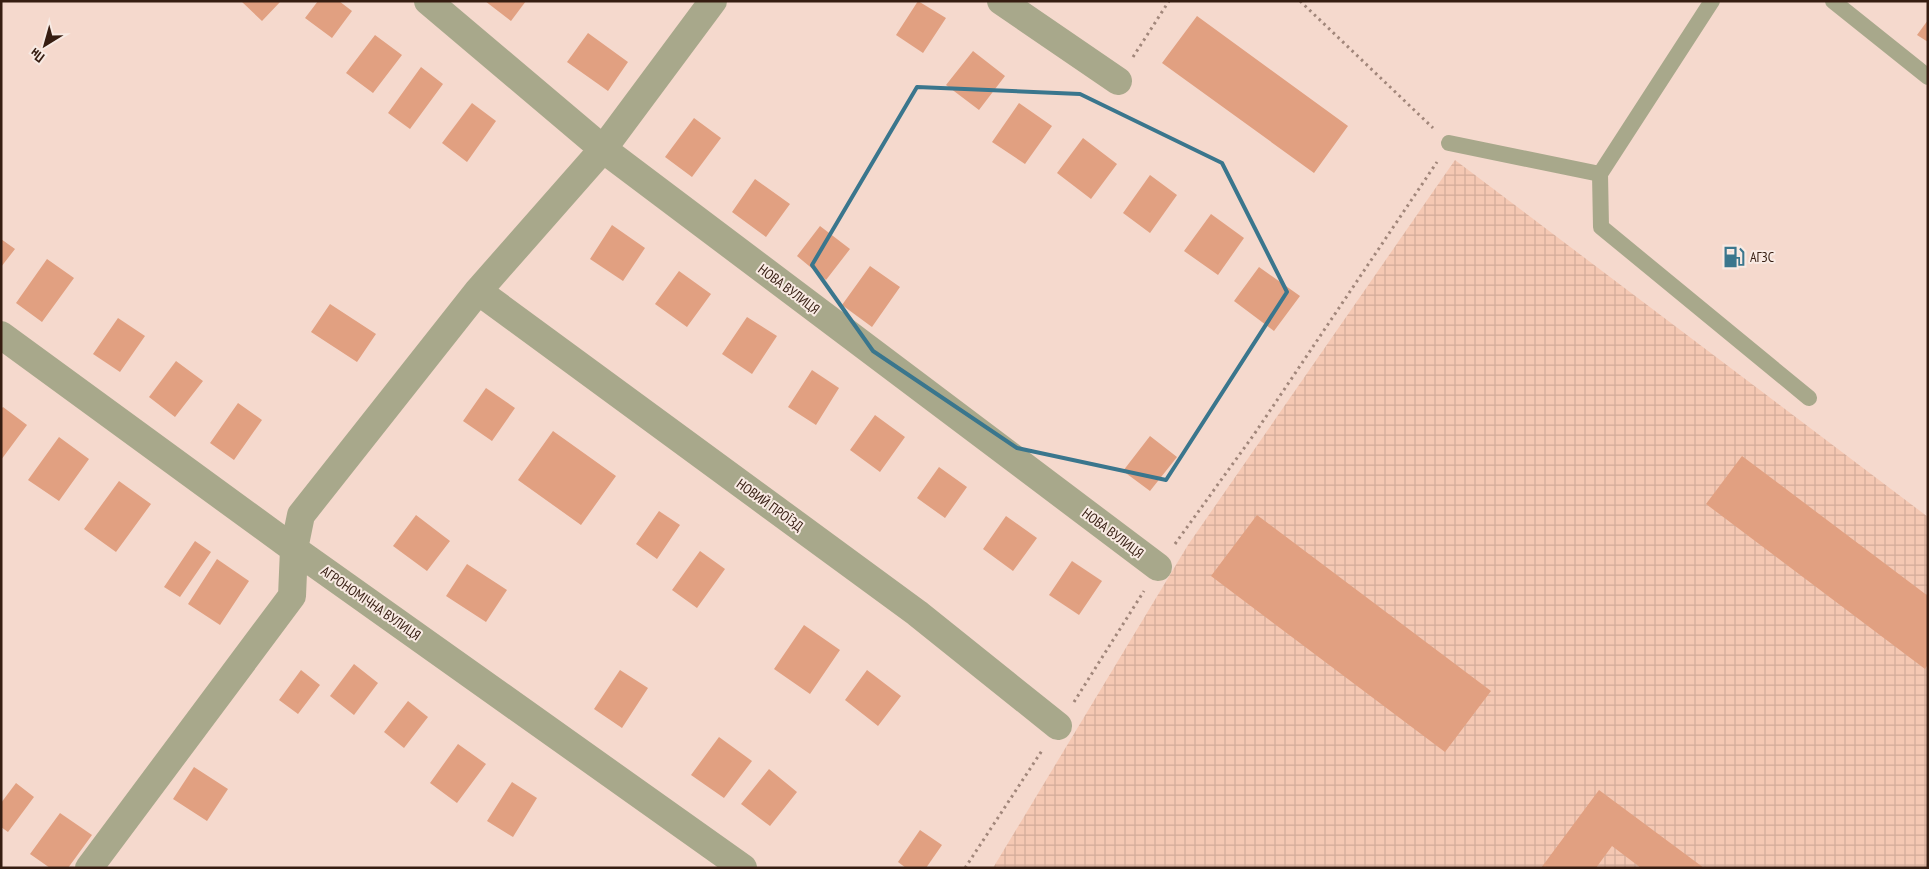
<svg xmlns="http://www.w3.org/2000/svg" width="1929" height="869" viewBox="0 0 1929 869" font-family="'PT Sans Narrow',sans-serif">
<defs>
<pattern id="industrial-grid" width="8" height="8" patternUnits="userSpaceOnUse" patternTransform="scale(1.25)"><rect width="8" height="8" fill="#f5c8b3"/><path d="M0 4h8M4 0v8" fill="none" stroke="#d3ab99"/></pattern>
</defs>
<rect width="100%" height="100%" fill="#f5d9cd"/>
<path fill="url(#industrial-grid)" d="M1455,160L1928,517V868H993L1188,545Z"/>
<path fill="#e1a081" d="M241,1H281L262,21Z
M318,1H339L352,11L332,38L305,18Z
M485,1H526L511,21Z
M918,1L946,18L923,53L896,35Z
M1197,16L1348,126L1314,173L1162,63Z
M1928,20V42L1917,35Z
M588,33L628,62L608,91L567,62Z
M375,35L402,55L373,93L346,73Z
M973,51L1005,76L979,110L946,85Z
M421,67L443,84L410,129L388,113Z
M472,103L496,121L467,162L442,143Z
M1019,103L1052,126L1025,164L992,142Z
M694,118L721,138L692,177L665,157Z
M1083,138L1117,164L1091,199L1057,173Z
M1150,175L1177,195L1150,233L1123,213Z
M755,179L790,204L766,237L732,212Z
M1211,214L1244,238L1218,275L1184,251Z
M612,225L645,248L623,281L590,259Z
M820,226L850,249L826,280L797,256Z
M1,239L15,249L1,267Z
M47,259L74,278L42,322L16,303Z
M870,266L900,287L872,327L842,305Z
M1259,267L1300,296L1274,331L1234,301Z
M679,271L711,294L687,327L655,304Z
M330,304L376,334L357,362L311,332Z
M747,317L777,336L752,374L722,354Z
M118,318L145,336L120,372L93,354Z
M176,361L203,381L175,417L149,397Z
M812,370L839,388L816,425L788,407Z
M486,388L515,408L492,441L463,421Z
M238,403L262,420L234,460L210,443Z
M3,407L27,425L1,460V409Z
M875,415L905,437L880,472L850,450Z
M553,431L616,476L581,525L518,480Z
M1150,436L1177,457L1150,491L1123,471Z
M59,437L89,459L59,501L28,480Z
M1742,456L1928,596V664L1925,669L1706,504Z
M939,467L967,487L945,518L917,498Z
M119,481L151,504L116,552L84,529Z
M659,511L680,525L657,559L636,544Z
M416,515L450,541L427,571L393,546Z
M1257,515L1491,691L1445,752L1211,576Z
M1006,516L1037,538L1013,571L983,549Z
M195,541L211,552L180,597L164,587Z
M700,551L725,569L697,608L672,590Z
M217,559L249,581L220,625L188,604Z
M1072,561L1102,581L1079,615L1049,595Z
M467,564L507,590L486,622L446,596Z
M804,625L840,650L810,694L774,669Z
M354,664L378,683L354,715L330,696Z
M301,670L320,685L298,714L279,700Z
M620,670L648,688L622,728L594,709Z
M867,670L901,696L878,726L845,700Z
M408,701L428,717L404,748L384,732Z
M719,737L752,761L724,798L691,775Z
M458,744L486,764L457,803L430,783Z
M194,767L228,789L207,821L173,799Z
M769,769L797,792L770,826L741,804Z
M512,782L537,798L513,837L487,821Z
M16,783L34,797L8,832L1,827V803Z
M1599,790L1704,868H1641L1612,846L1596,868H1541Z
M60,813L92,835L68,868H50L30,854Z
M920,830L942,845L926,868H906L898,862Z"/>
<g fill="none" stroke-linecap="round" stroke-linejoin="round">
<path stroke="#a1867a" stroke-width="3" stroke-dasharray="2.5 4" stroke-linecap="butt" d="M1300,1L1433,128
M1133,57L1169,1
M1175,544L1255,433L1437,162
M1074,702L1144,591
M965,868L1043,749"/>
<path stroke="#a8a88b" stroke-width="16" d="M1833,1L1928,77
M1449,143L1600,174L1601,227L1809,398
M1600,174L1712,1"/>
<path stroke="#a8a88b" stroke-width="28" d="M428,1L603,149L1158,567
M1001,1L1118,81
M478,291L917,613L1058,726
M1,335L294,549L743,868
M89,868L292,596L294,549L301,515L478,291L603,149L713,1"/>
</g>
<path fill="none" stroke="#3a768d" stroke-width="4" stroke-linejoin="round" d="M917,87L1080,94L1222,163L1287,292L1166,480L1017,448L873,351L812,265Z"/>
<defs>
<g id="fuel-bare" transform="scale(1.725)"><path d="M-5.5-6h7V0h2V4h1.3V-2.5L3-4.5l.8-.8L6-3V5H2.5V1h-1V6h-7ZM-4.2-4.7v3.2H.2V-4.7Z" fill="#3a768d" stroke="#f8eae3" stroke-width="2.5" paint-order="stroke"/></g>
</defs>
<g fill-rule="evenodd">
<use href="#fuel-bare" x="1734" y="257"/>
</g>
<g text-anchor="middle" dominant-baseline="central" stroke-width="4" stroke-linejoin="round" paint-order="stroke">
<g font-size="14" fill="#361d11" stroke="#f8eae3" text-anchor="start">
<text x="1750" y="257">АГЗС</text>
</g>
<g font-size="14" fill="#361d11" stroke="#f8eae3">
<text transform="translate(789 289) rotate(37)">НОВА ВУЛИЦЯ</text>
<text transform="translate(770 505) rotate(36)">НОВИЙ ПРОЇЗД</text>
<text transform="translate(1113 533) rotate(37)">НОВА ВУЛИЦЯ</text>
<text transform="translate(371 603) rotate(35)">АГРОНОМІЧНА ВУЛИЦЯ</text>
</g>
</g>
<rect width="1929" height="869" fill="none" stroke="#361d11" stroke-width="5"/>
<g transform="translate(45 45) rotate(217)" stroke="#f8eae3" stroke-width="4" paint-order="stroke">
<path d="M0-4L9 19L0 12L-9 19Z" fill="#361d11"/>
<text y="-8" font-size="14" font-weight="bold" text-anchor="middle" fill="#361d11">Пн</text>
</g>
</svg>
